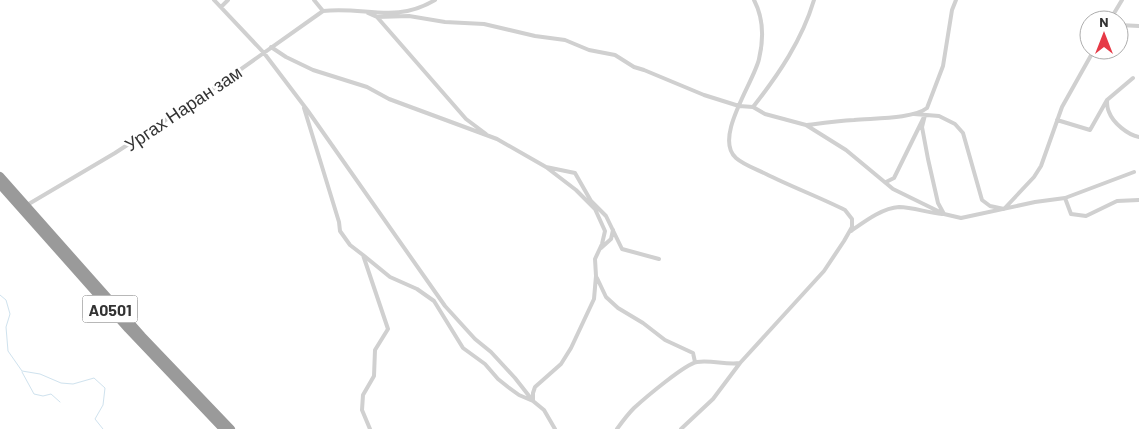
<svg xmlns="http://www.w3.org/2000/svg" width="1139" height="429" viewBox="0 0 1139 429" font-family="Barlow,sans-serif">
<rect width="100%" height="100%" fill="#fff"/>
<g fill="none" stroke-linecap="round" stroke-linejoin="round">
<path stroke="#cfe2ee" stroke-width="1" d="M0,295L6,300L10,314L6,327L8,351L22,371L40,374L61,383L73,384L94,378L105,388L103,405L95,419L103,429
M22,372L34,394L43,396L51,394L60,402"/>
<path stroke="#d0d0d0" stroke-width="4" d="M214,0L264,53L308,111L445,306L475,339L491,352L515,378L533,401L544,410L555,429
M221,7L228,0
M323,11C365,6 395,24 435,0
M368,13L377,17L409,16L445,22L484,24L535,36L565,40L589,50L615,55L634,67L644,70L704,95L739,106L753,107L765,114L806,125L846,150L893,189L944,214L961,218L1035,202L1065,198L1071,214L1086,216L1117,201L1139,200
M377,17L466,119L486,134
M1110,20L1122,0
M1119,25L1139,26
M271,47L286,57L313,70L367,87L389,99L497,139L546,167L576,190L595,209L605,231L602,244L595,259L596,276L594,299L571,348L561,364L535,387L533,393V401L519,395L508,387L498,379L485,364L463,348L434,301L417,289L390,277L363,255
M1107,100C1107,104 1107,108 1109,112C1113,123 1128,135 1139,137
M753,107C779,74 802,40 814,0
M304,108L339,222L340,231L350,245L363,255L388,329L375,350L374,376L363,395L362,410L370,429
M914,114L939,116L955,124L963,133L982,200L990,206L1004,209L1034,177L1041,166L1062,107L1094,50
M1057,120L1090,130L1107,100L1133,78
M807,125C823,123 838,121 854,120C873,118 913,119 927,108L943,66L952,10L956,0
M546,167L575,173L591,201L606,216L622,249L659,259
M886,182L894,178L925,115L922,127L928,159L938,203L944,214
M1065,198L1134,172
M27,205L115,153L210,91L323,11L314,0
M851,231C864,222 882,208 899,207C913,207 928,213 942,214
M601,248L611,239L613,230
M597,278L606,297L618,308L643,323L665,340L693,353L695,362
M617,429C622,422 628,414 634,408C645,398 685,364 697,362C712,360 726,365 740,363L824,271L844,241L852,227V219L845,210C819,197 792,187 766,174C756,169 744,165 736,158C713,138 754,82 759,59C764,38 764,19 754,0
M681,429L713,399L740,363"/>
<path stroke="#9a9a9a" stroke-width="8" d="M0,176L142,336L231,429
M0,185L128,329L223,429"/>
</g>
<g text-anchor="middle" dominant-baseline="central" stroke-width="5" stroke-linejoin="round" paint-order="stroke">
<rect fill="#fff" stroke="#707070" stroke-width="1" x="82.5" y="295.5" width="55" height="27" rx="4"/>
<g font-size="16" font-weight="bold" fill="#333">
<text x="110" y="309">A0501</text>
</g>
<g font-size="18" fill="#333" stroke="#fff">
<text transform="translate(183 108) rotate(-34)">Ургах Наран зам</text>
</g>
</g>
<g transform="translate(1104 35)"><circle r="24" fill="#ffffff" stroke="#adadad"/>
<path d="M0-4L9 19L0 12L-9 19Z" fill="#e63946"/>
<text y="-8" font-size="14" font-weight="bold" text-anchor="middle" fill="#333333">N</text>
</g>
</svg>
